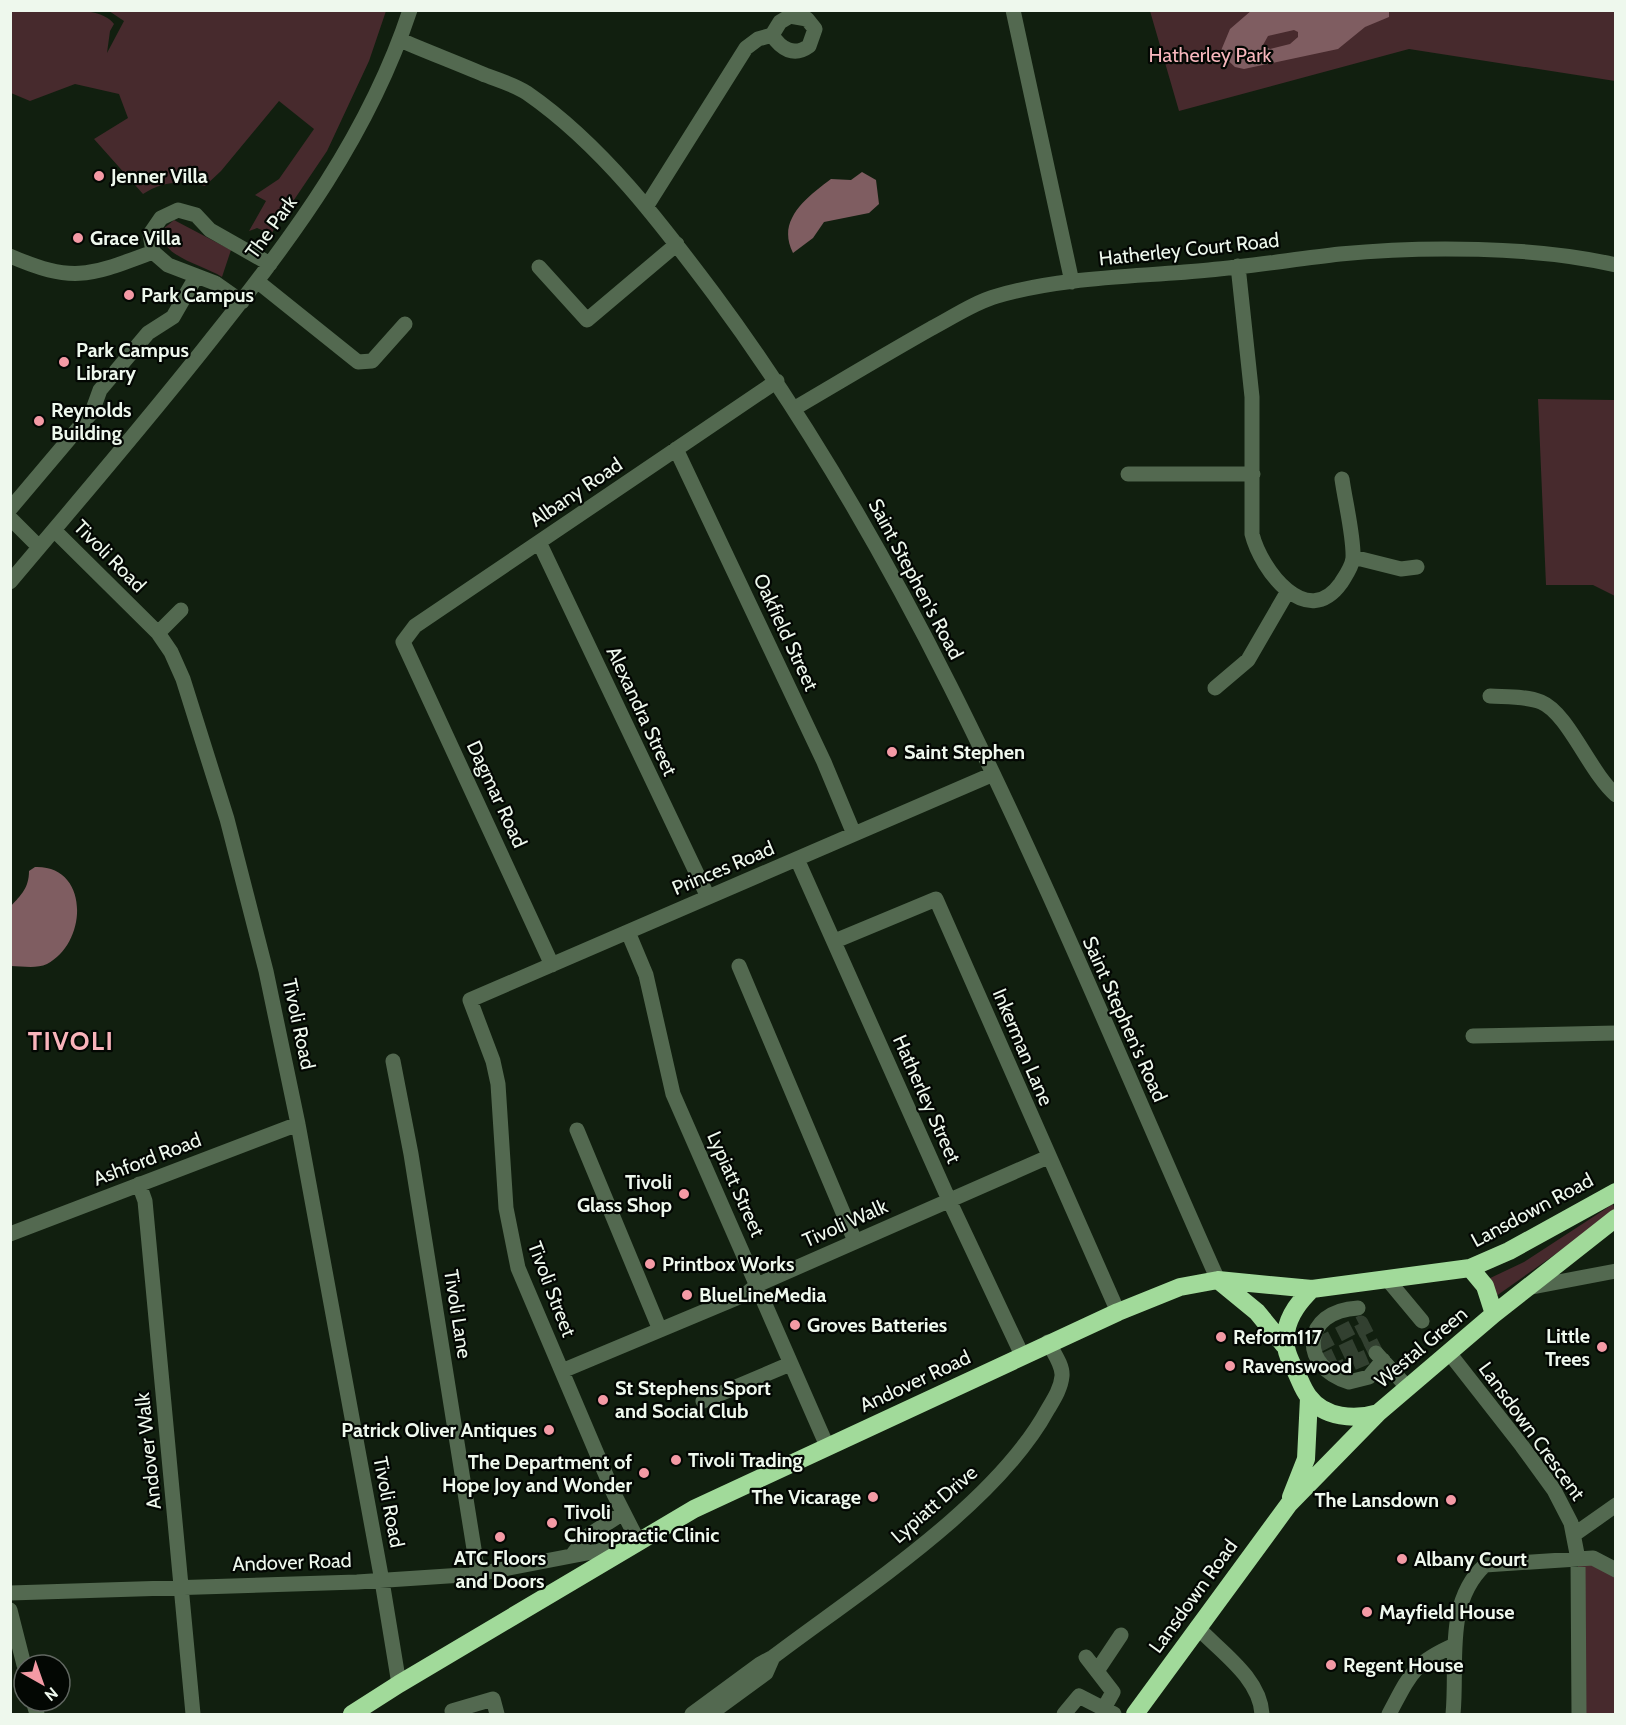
<svg xmlns="http://www.w3.org/2000/svg" width="1626" height="1725" viewBox="0 0 1626 1725" font-family="Cabin,sans-serif">
<rect width="100%" height="100%" fill="#111f0f"/>
<path fill="#472a2d" d="M10,11C35,10 99,3 114,24L110,31L107,53L124,21L109,11H386L369,61L327,151L271,234L257,228L249,231L266,201L255,195L279,179L314,129L279,101L221,171L205,186C182,180 163,181 143,194L94,139L128,118L119,94L75,84L30,101L11,93Z
M1150,11H1615V81L1409,49L1179,111Z
M174,220L231,250L222,277C202,264 159,257 162,230Z
M1538,399L1615,400V596L1593,585H1546Z
M1613,1204L1615,1212L1492,1299L1484,1281L1524,1262Z
M1578,1559L1615,1570V1714H1579Z"/>
<path fill="#7f5d61" fill-rule="evenodd" d="M1252,10H1389V17L1365,27L1338,49L1244,69L1235,67L1220,53L1230,29ZM1294,30L1298,32V37L1290,44L1270,49L1263,45L1268,36Z
M862,172L876,180L879,204L869,213L824,222L813,238L793,253C776,220 807,197 831,179L851,180Z
M35,867C90,865 88,943 47,964C36,969 22,966 11,966V906C21,895 29,888 29,871Z"/>
<g fill="none" stroke-linecap="round" stroke-linejoin="round">
<path stroke="#324030" stroke-width="15" stroke-dasharray="15 8" stroke-linecap="butt" d="M1318,1345L1361,1323L1376,1353L1329,1373
M1321,1362L1368,1340"/>
<path stroke="#536950" stroke-width="15" d="M1013,10L1072,282
M400,40C428,52 457,63 485,75C499,80 515,85 527,93C602,145 660,222 714,294C935,592 1068,944 1218,1280
M646,207L746,48L758,39L772,35L780,22L790,16L807,19L815,29L809,46C794,57 781,49 772,35
M10,256C74,284 91,275 153,252
M1238,266L1252,397V534C1261,570 1307,631 1341,583C1346,575 1352,567 1353,558C1354,537 1345,501 1342,479
M539,267L587,320L677,244
M257,281L358,362L372,361L405,324
M242,302L215,283L168,265L153,252L150,234L161,218L178,210L196,215L210,230L270,264
M795,408C841,381 886,354 932,328C953,317 975,302 997,296C1065,276 1139,277 1209,270C1253,266 1296,259 1340,254C1421,246 1536,246 1616,265
M676,449L824,762L854,834
M1128,474H1253
M10,509L92,412L100,390L148,333L173,317L196,277
M10,518L39,547
M54,530L158,633L171,652L183,679L227,819L266,971L298,1124L382,1581L399,1684
M539,542L708,897
M1353,557L1401,569L1417,567
M10,582C79,500 148,420 214,336C294,236 369,134 410,10
M158,633L181,610
M1215,688L1248,660L1288,591
M1490,696C1507,697 1526,696 1541,702C1568,713 1590,773 1616,795
M797,859L949,1200L1022,1355
M628,932L646,975L673,1094L827,1446
M835,941L936,899L1118,1312
M552,965L403,642L415,626L777,381
M739,966L855,1241
M1473,1036L1616,1033
M393,1061L411,1154L478,1574
M577,1130L660,1330
M139,1184L145,1201L193,1714
M10,1234L298,1124
M1387,1279L1422,1321
M1527,1288L1616,1271
M1358,1308C1301,1311 1299,1367 1349,1382L1369,1377L1383,1360
M1376,1353L1408,1388
M1450,1354L1522,1446L1554,1490L1571,1523L1578,1559L1579,1714
M562,1371L746,1294L757,1285L1048,1157
M703,1401L790,1364
M1575,1534L1616,1505
M573,1554L586,1537L623,1513
M10,1593L357,1582L478,1574L639,1543L614,1494L518,1268L506,1208L498,1084L493,1061L470,1000L991,775
M10,1610L24,1665
M1197,1627C1221,1652 1260,1678 1262,1714
M1086,1657L1113,1692L1103,1710
M1097,1671L1121,1635
M33,1701L37,1714
M452,1711L493,1699L497,1714
M692,1714L760,1664L773,1657C860,1591 996,1505 1048,1409C1054,1399 1061,1388 1062,1376C1063,1365 1053,1352 1048,1342
M710,1714L766,1673L773,1657
M1064,1714L1079,1696L1114,1714
M1389,1714C1410,1675 1413,1663 1455,1645
M1453,1714C1458,1664 1444,1603 1485,1565L1593,1558L1616,1570"/>
<path stroke="#a1da9a" stroke-width="18" d="M1470,1268L1485,1286L1494,1314
M1218,1280L1257,1312L1284,1345
M1312,1289C1300,1301 1289,1314 1286,1332C1283,1346 1289,1359 1296,1372C1300,1380 1303,1390 1309,1397C1324,1418 1355,1420 1378,1413L1494,1314L1616,1218
M1291,1497L1306,1459L1309,1398
M352,1714L399,1684L694,1509L1118,1312L1180,1287L1218,1280L1312,1289L1470,1268L1509,1251L1616,1192
M1135,1714L1289,1504L1378,1413"/>
</g>
<g fill="#f49aa5" stroke="#030703" stroke-width="2">
<circle cx="99" cy="176" r="6"/>
<circle cx="78" cy="238" r="6"/>
<circle cx="129" cy="295" r="6"/>
<circle cx="64" cy="362" r="6"/>
<circle cx="39" cy="421" r="6"/>
<circle cx="892" cy="752" r="6"/>
<circle cx="684" cy="1194" r="6"/>
<circle cx="650" cy="1264" r="6"/>
<circle cx="687" cy="1295" r="6"/>
<circle cx="795" cy="1325" r="6"/>
<circle cx="1221" cy="1337" r="6"/>
<circle cx="1602" cy="1347" r="6"/>
<circle cx="1230" cy="1366" r="6"/>
<circle cx="603" cy="1400" r="6"/>
<circle cx="549" cy="1430" r="6"/>
<circle cx="676" cy="1460" r="6"/>
<circle cx="644" cy="1473" r="6"/>
<circle cx="873" cy="1497" r="6"/>
<circle cx="1451" cy="1500" r="6"/>
<circle cx="552" cy="1523" r="6"/>
<circle cx="500" cy="1537" r="6"/>
<circle cx="1402" cy="1559" r="6"/>
<circle cx="1367" cy="1612" r="6"/>
<circle cx="1331" cy="1665" r="6"/>
</g>
<g text-anchor="middle" dominant-baseline="central" stroke-width="4.5" stroke-linejoin="round" paint-order="stroke">
<g font-size="20" fill="#f6b6bc" stroke="#030703">
<text x="1210" y="55">Hatherley Park</text>
</g>
<g font-size="20" font-weight="bold" fill="#eef8ed" stroke="#030703" text-anchor="start">
<text x="111" y="176">Jenner Villa</text>
<text x="90" y="238">Grace Villa</text>
<text x="141" y="295">Park Campus</text>
<text x="76" y="350">Park Campus<tspan x="76" dy="23">Library</tspan></text>
<text x="51" y="410">Reynolds<tspan x="51" dy="23">Building</tspan></text>
<text x="904" y="752">Saint Stephen</text>
<text x="672" y="1182" text-anchor="end">Tivoli<tspan x="672" dy="23">Glass Shop</tspan></text>
<text x="662" y="1264">Printbox Works</text>
<text x="699" y="1295">BlueLineMedia</text>
<text x="807" y="1325">Groves Batteries</text>
<text x="1590" y="1336" text-anchor="end">Little<tspan x="1590" dy="23">Trees</tspan></text>
<text x="1233" y="1337">Reform117</text>
<text x="1242" y="1366">Ravenswood</text>
<text x="615" y="1388">St Stephens Sport<tspan x="615" dy="23">and Social Club</tspan></text>
<text x="537" y="1430" text-anchor="end">Patrick Oliver Antiques</text>
<text x="688" y="1460">Tivoli Trading</text>
<text x="632" y="1462" text-anchor="end">The Department of<tspan x="632" dy="23">Hope Joy and Wonder</tspan></text>
<text x="861" y="1497" text-anchor="end">The Vicarage</text>
<text x="1439" y="1500" text-anchor="end">The Lansdown</text>
<text x="564" y="1512">Tivoli<tspan x="564" dy="23">Chiropractic Clinic</tspan></text>
<text x="500" y="1558" text-anchor="middle">ATC Floors<tspan x="500" dy="23">and Doors</tspan></text>
<text x="1414" y="1559">Albany Court</text>
<text x="1379" y="1612">Mayfield House</text>
<text x="1343" y="1665">Regent House</text>
</g>
<g font-size="20" fill="#eef8ed" stroke="#030703">
<text transform="translate(271 227) rotate(-54)">The Park</text>
<text transform="translate(1189 249) rotate(-6)">Hatherley Court Road</text>
<text transform="translate(576 492) rotate(-34)">Albany Road</text>
<text transform="translate(110 556) rotate(45)">Tivoli Road</text>
<text transform="translate(916 579) rotate(62)">Saint Stephen's Road</text>
<text transform="translate(786 632) rotate(65)">Oakfield Street</text>
<text transform="translate(642 711) rotate(65)">Alexandra Street</text>
<text transform="translate(497 794) rotate(65)">Dagmar Road</text>
<text transform="translate(723 868) rotate(-23)">Princes Road</text>
<text transform="translate(1125 1019) rotate(66)">Saint Stephen's Road</text>
<text transform="translate(299 1024) rotate(78)">Tivoli Road</text>
<text transform="translate(1023 1047) rotate(67)">Inkerman Lane</text>
<text transform="translate(927 1099) rotate(66)">Hatherley Street</text>
<text transform="translate(147 1159) rotate(-21)">Ashford Road</text>
<text transform="translate(736 1184) rotate(66)">Lypiatt Street</text>
<text transform="translate(1532 1210) rotate(-28)">Lansdown Road</text>
<text transform="translate(845 1223) rotate(-24)">Tivoli Walk</text>
<text transform="translate(552 1289) rotate(69)">Tivoli Street</text>
<text transform="translate(458 1314) rotate(81)">Tivoli Lane</text>
<text transform="translate(1421 1347) rotate(-40)">Westal Green</text>
<text transform="translate(915 1381) rotate(-25)">Andover Road</text>
<text transform="translate(1532 1431) rotate(54)">Lansdown Crescent</text>
<text transform="translate(148 1451) rotate(-96)">Andover Walk</text>
<text transform="translate(389 1502) rotate(79)">Tivoli Road</text>
<text transform="translate(934 1504) rotate(-41)">Lypiatt Drive</text>
<text transform="translate(292 1562) rotate(-2)">Andover Road</text>
<text transform="translate(1193 1596) rotate(-54)">Lansdown Road</text>
</g>
<g font-size="26" font-weight="bold" letter-spacing="1.5" fill="#f9b4bb" stroke="#030703">
<text x="71" y="1041">TIVOLI</text>
</g>
</g>
<rect width="1626" height="1725" fill="none" stroke="#eef8ed" stroke-width="24"/>
<g transform="translate(42 1683) rotate(140)"><circle r="28" fill="#030703" stroke="#616761" stroke-width="1.5"/>
<path d="M0-4.5L10 22L0 15L-10 22Z" fill="#f49aa5"/>
<text y="-9" font-size="16" font-weight="bold" text-anchor="middle" fill="#eef8ed">N</text>
</g>
</svg>
